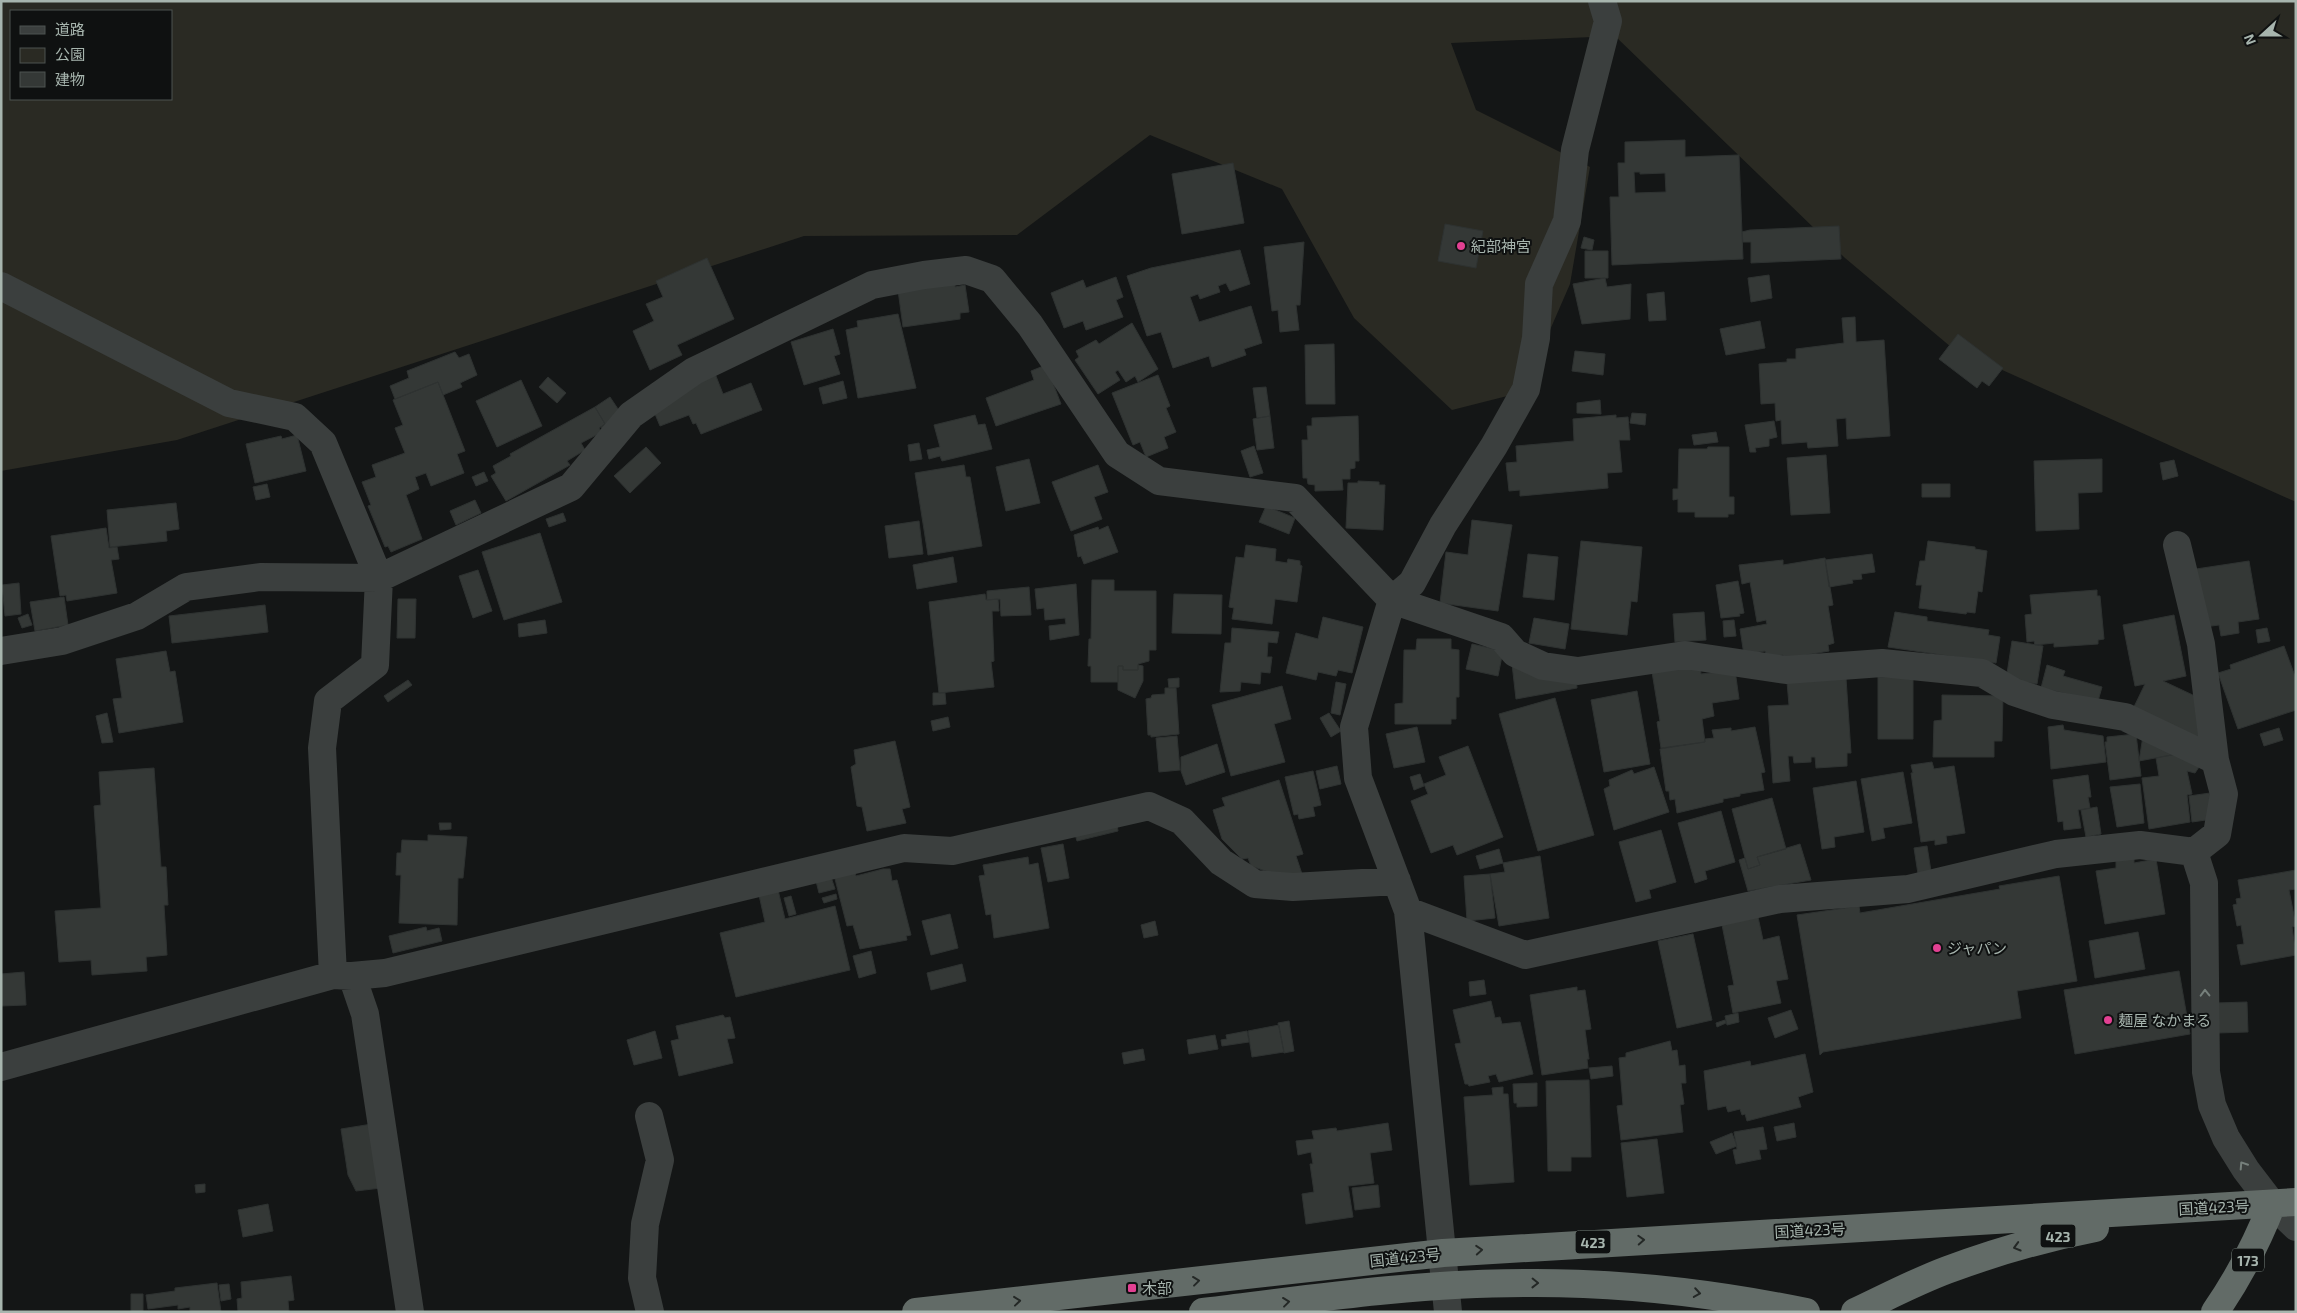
<svg xmlns="http://www.w3.org/2000/svg" width="2297" height="1313" viewBox="0 0 2297 1313" font-family="'Exo 2','Noto Sans JP',sans-serif">
<rect width="100%" height="100%" fill="#141616"/>
<path fill="#2a2a23" fill-rule="evenodd" d="M1,1H2296V502L1951,347L1845,258L1615,36L1451,43L1476,110L1590,167L1570,284L1523,392L1452,410L1354,318L1282,189L1150,135L1017,235L804,236L177,440L1,471ZM11,11H171V99H11Z"/>
<path fill="#343836" stroke="#2e3231" fill-rule="evenodd" d="M1685,140V157L1739,155L1743,259L1612,265L1610,197H1619L1618,163H1625V142ZM1634,172H1640V174L1665,173L1666,192L1635,193Z
M1233,163L1244,223L1182,234L1172,174Z
M1445,224L1483,231L1476,268L1438,261Z
M1839,226L1841,259L1751,263V242H1743L1742,232L1750,230Z
M1584,237L1594,240L1592,250L1581,248Z
M1304,242L1300,305H1296L1299,330L1280,332L1278,310L1272,311L1264,247Z
M1240,250L1250,284L1230,291L1226,283L1218,286L1220,292L1200,299L1198,294L1190,297L1199,322L1251,306L1262,343L1244,349L1246,355L1212,367L1209,356L1173,368L1161,332L1147,336L1127,276L1151,268Z
M1585,251H1608V278H1585Z
M707,258L734,319L677,345L682,355L650,370L633,331L654,321L646,304L663,297L656,281Z
M1769,275L1772,298L1751,302L1748,278Z
M1116,277L1123,297L1116,300L1123,317L1086,330L1083,321L1064,328L1051,293L1083,280L1086,288Z
M1605,278L1607,287L1631,284L1630,319L1582,324L1573,284Z
M955,282V287L965,285L969,312L960,313V319L903,327L898,290Z
M1664,292L1666,320L1649,321L1647,294Z
M898,314L916,388L858,398L846,330L858,327L857,321Z
M1855,317L1856,342L1884,340L1890,436L1847,439L1846,418L1836,419L1838,446L1808,448L1807,442L1782,444L1781,420L1776,421L1775,403L1761,404L1759,364L1787,362V359H1796V349L1844,343L1842,318Z
M1760,321L1765,348L1726,355L1720,329Z
M1132,323L1158,369L1138,382L1135,376L1126,382L1118,370L1115,372L1120,380L1098,394L1075,360L1079,357L1076,351L1096,340L1099,344Z
M833,329L840,354L834,356L840,374L804,385L791,342Z
M1958,334L2003,368L1989,386L1982,381L1977,388L1939,359Z
M1334,344L1335,404H1306L1305,345Z
M1575,351L1605,354L1603,375L1572,371Z
M455,352L459,358L469,354L477,375L460,383L462,387L443,395L438,382L395,399L390,386L409,378L407,371Z
M1046,365L1061,404L996,426L986,398L1034,380L1031,371Z
M714,371L723,394L751,383L762,410L701,434L696,423L693,424L689,415L660,426L650,402Z
M1158,375L1170,406L1166,408L1176,432L1164,437L1168,448L1146,457L1140,442L1133,445L1112,393Z
M548,377L566,393L557,403L539,387Z
M521,380L542,426L497,447L476,401Z
M843,381L847,398L823,404L819,388Z
M438,382L465,451L457,454L464,473L431,486L426,473L415,477L419,489L406,495L422,539L391,552L388,546L385,547L368,506L371,505L362,482L376,477L372,465L405,453L395,428L403,425L393,400Z
M1266,387L1270,416L1257,418L1253,388Z
M610,397L620,412L603,431L601,427L605,424L595,407Z
M1600,400L1601,414L1577,413V403Z
M595,407L605,424L599,428L602,432L581,443L585,450L567,461L570,465L506,501L491,476L496,473L493,466L511,456L510,454Z
M1632,413L1646,414L1645,425L1630,423Z
M975,415L978,425L985,424L992,449L942,461L940,456L929,459L927,450L940,447L934,425Z
M1616,415V418L1628,417L1630,440H1619L1622,472L1607,473L1608,488L1520,496V490L1509,491L1506,463L1517,462L1516,446L1574,441L1573,419Z
M1270,416L1274,448L1257,450L1253,419Z
M1358,416L1359,461H1355V468L1350,469V479H1342L1343,490L1315,491V485L1308,484L1307,478H1303L1302,440H1308L1307,426H1312V418Z
M1774,421L1777,437L1769,439V446L1755,448L1756,452H1750L1745,425Z
M1716,432L1718,442L1694,445L1692,435Z
M297,435L306,471L255,483L246,444L281,436L282,439Z
M919,443L922,459L910,461L908,445Z
M1254,446L1263,473L1250,477L1241,451Z
M646,447L661,463L630,493L614,476Z
M1708,447H1729V497H1734V514H1728V517H1695V512H1678V499L1673,500V489H1678L1679,449H1707Z
M1826,455L1830,513L1791,515L1787,458Z
M1029,459L1040,503L1006,511L996,467Z
M2102,459V492L2078,493L2079,529L2036,531L2034,461Z
M2174,460L2178,476L2163,480L2160,463Z
M964,465L966,477H970L982,546L928,555L915,473Z
M1098,465L1108,492L1094,497L1102,519L1071,531L1052,482Z
M484,472L488,481L476,486L472,477Z
M1358,481L1379,482V485H1385L1383,530L1346,528L1348,483H1358Z
M267,484L270,497L256,500L253,487Z
M1922,484H1950V497H1922Z
M475,500L481,513L456,525L450,511Z
M176,503L179,529L166,531L167,541L110,547L107,510Z
M1266,506L1295,518L1289,534L1259,522Z
M563,513L566,521L549,527L546,519Z
M1472,520L1512,525L1498,611L1440,603L1446,552L1468,555Z
M919,521L923,554L889,558L885,526Z
M1108,526L1118,552L1084,564L1081,556L1078,557L1074,535L1098,527L1099,530Z
M106,528L109,548L117,547L119,559L111,560L117,593L67,601L66,595L60,596L51,536Z
M540,533L562,602L504,620L482,552Z
M1581,541L1642,547L1637,602L1631,601L1627,635L1571,629Z
M1928,541L1975,547V549L1987,551L1982,592L1978,591L1975,613L1967,612L1966,614L1919,608L1922,585H1916L1920,561H1925Z
M1246,545L1276,549L1275,561L1287,563L1288,559L1300,561V565L1302,566L1297,602L1275,599L1272,624L1232,619L1234,608L1229,607L1236,557L1244,558Z
M1528,554L1558,557L1554,600L1523,597Z
M1872,554L1875,572L1861,574L1862,579L1852,580L1853,583L1829,587L1825,560Z
M953,557L957,582L917,589L913,565Z
M1825,558L1833,605L1828,606L1834,643L1828,645L1829,651L1784,659L1783,655L1768,658L1765,651L1744,655L1740,629L1767,624L1766,620L1757,622L1750,582L1742,584L1739,565L1783,560V565Z
M2249,561L2259,619L2238,622L2239,633L2221,636L2219,625L2204,627L2196,569Z
M478,570L492,611L473,618L459,576Z
M1092,580H1114V591H1156V650H1149V661L1138,664V670H1123V666H1118V682H1091V666H1088L1089,639H1091Z
M1738,581L1744,613L1739,614L1740,616L1721,618L1716,585Z
M19,583L21,614L5,616L2,585Z
M1076,584L1079,635L1050,640L1049,626L1066,624L1065,618L1045,620L1044,608L1037,609L1035,589Z
M1029,587L1031,615L1001,616L1000,599L987,600V591Z
M2097,590V596H2100L2104,639L2098,640V644L2054,647V643L2035,645L2034,641L2027,642L2025,615L2032,614L2030,595Z
M985,594L986,600L998,599L999,611H992L994,661L991,662L994,687L939,693L929,602Z
M1174,594L1222,595L1221,634L1172,633Z
M64,597L68,625L35,631L30,602Z
M398,599H416L415,638H397Z
M265,605L268,632L172,643L169,616Z
M1704,612L1706,640L1675,642L1673,614Z
M1895,612L1927,617V621L1989,630L1988,635L2000,637L1996,663L1888,647Z
M28,614L32,625L22,628L18,618Z
M2174,615L2186,676L2163,681L2197,697L2200,741L2131,713L2145,684L2135,686L2123,625Z
M1323,617L1363,627L1352,673L1338,670L1336,676L1318,672L1316,680L1286,673L1296,633L1318,639Z
M1534,618L1569,624L1565,649L1529,643Z
M545,620L547,633L519,637L518,624Z
M1734,620L1736,636L1724,637L1723,621Z
M1232,628L1279,632L1277,643L1268,642L1267,657H1272L1270,673L1261,672L1260,684L1241,682L1240,691L1220,692L1225,643H1231Z
M2267,628L2270,641L2258,643L2256,630Z
M1417,639H1451V649L1459,650V697H1456V719H1451V724H1395V704L1403,703L1404,650H1416Z
M2012,641L2043,646L2037,684L2006,680Z
M1472,644L1503,651L1498,676L1466,669Z
M2284,646L2296,679V710L2238,729L2218,673L2231,669L2230,665Z
M166,651L170,672L175,671L183,722L119,733L113,699L122,698L116,659Z
M1512,664L1576,676L1577,688L1516,699Z
M1700,664L1701,674L1735,670L1739,699L1712,703L1714,716L1702,719L1705,742L1661,748L1657,722L1660,721L1652,672Z
M1138,665L1143,666V681L1135,698L1118,690V666H1123V670H1138Z
M2047,665L2065,671L2063,676L2102,687L2098,701L2041,688Z
M1878,677H1913V739H1878Z
M1179,678V687L1169,688L1168,679Z
M1846,678L1851,753H1847V766L1816,768L1815,757H1811V762L1794,763L1793,756H1788L1790,781L1773,783L1768,706L1789,705L1787,682Z
M408,680L412,685L388,702L384,696Z
M1336,682L1346,684L1340,715L1331,713Z
M1282,686L1291,719L1274,724L1285,762L1231,776L1212,705Z
M1165,688H1176L1179,734L1151,737V735H1148L1146,699L1151,698L1152,695L1165,694Z
M1637,691L1650,764L1604,772L1591,700Z
M933,693H945L946,704L933,705Z
M1942,695L2003,696L2002,741H1994V757H1933L1934,721L1942,720Z
M1555,698L1594,835L1538,851L1499,714Z
M107,713L113,742L102,743L96,716Z
M1329,713L1341,731L1331,737L1320,718Z
M948,717L950,727L933,731L931,721Z
M2063,725L2064,730L2103,736L2106,762L2051,769L2048,727Z
M1417,727L1425,762L1394,768L1386,734Z
M1755,727L1765,772L1761,773L1764,790L1740,794V796L1723,799V802L1677,813L1675,799L1670,800L1669,791H1666L1660,749L1705,742V739L1714,738L1712,730L1731,728V731Z
M2279,728L2283,740L2264,746L2260,734Z
M2136,734L2141,776L2110,780L2105,742H2107V737Z
M1177,736L1180,770L1159,772L1156,738Z
M2143,736L2182,753L2139,761Z
M895,741L910,807L902,809L906,823L867,831L862,807L857,806L851,767L856,764L854,750Z
M1217,744L1225,772L1186,785L1181,771V757Z
M1468,746L1503,837L1457,855L1453,845L1431,853L1411,801L1428,794L1424,784L1446,775L1439,757Z
M2182,753L2201,764L2195,773L2187,771L2192,794L2187,795L2190,822L2149,829L2142,778L2159,776L2156,758Z
M1932,762L1934,769L1954,766L1965,833L1946,836L1947,843L1935,845V840L1921,842L1911,773H1913L1911,765Z
M1337,766L1341,784L1320,789L1316,771Z
M1654,767L1669,812L1614,830L1604,789L1610,786L1609,780L1632,770L1634,774Z
M154,768L161,867H166L168,905H164L167,955L146,957L147,971L92,975L91,960L59,962L55,911L101,908L94,806L101,805L99,772Z
M1313,771L1321,805L1313,807L1315,816L1299,819L1298,814L1294,815L1285,777Z
M1903,772L1912,823L1883,828L1885,838L1872,841L1861,779Z
M1420,774L1424,786L1414,790L1410,777Z
M2088,775L2091,797H2088L2090,808L2078,810L2081,828L2064,830L2063,821L2058,822L2053,780Z
M1279,780L1303,854L1296,856L1302,874H1274L1251,866L1248,858L1242,859L1222,839L1213,810L1225,806L1222,798Z
M1856,781L1864,832L1834,837L1835,847L1822,849L1813,788Z
M2140,784L2144,823L2117,827L2110,787Z
M2210,793L2213,819L2192,822L2189,796Z
M1772,798L1786,849L1757,857L1760,865L1748,869L1732,809Z
M2097,807L2101,834L2086,837L2081,810Z
M1721,811L1735,862L1705,871L1707,879L1695,883L1678,823Z
M439,823H451V829L440,830Z
M1117,824L1118,831L1077,841L1075,834Z
M1661,830L1676,882L1649,890L1651,898L1636,902L1619,842Z
M428,835L467,837L463,878H458L457,925L399,923L401,875H396L397,853H401L402,840L428,841Z
M1063,844L1069,878L1048,882L1041,848Z
M1800,844L1811,880L1748,891L1739,860L1745,858L1748,869L1760,865L1757,857Z
M1927,846L1931,871L1918,874L1914,848Z
M1499,849L1503,863L1480,869L1476,856Z
M1540,856L1549,918L1499,926L1490,874L1505,872L1503,863Z
M1028,857L1029,865L1038,863L1049,928L994,938L991,914L986,915L979,876L985,875L983,865Z
M2134,857V863L2156,859L2165,914L2105,924L2096,871L2116,868V861Z
M883,869H890L892,881L897,880L911,935L906,936L907,940L860,949L853,925L847,926L834,875L854,870L856,876Z
M2296,870V889L2289,890L2296,926L2292,927L2296,955L2241,965L2237,945L2244,944L2241,925L2237,926L2233,905L2237,904L2236,899L2241,898L2238,880Z
M1490,874L1495,918L1467,921L1464,876Z
M2059,876L2077,981L2017,991L2021,1018L1823,1052L1820,1055L1797,915L1859,906L1860,913L2000,889L1999,886Z
M831,877L835,889L819,893L816,881Z
M778,890L785,919L835,906L850,970L736,997L720,933L765,922L759,895Z
M836,894L837,899L824,903L822,898Z
M791,896L796,914L789,916L784,898Z
M950,914L958,948L931,955L922,921Z
M1758,917L1763,940L1779,936L1788,979L1776,981L1781,1003L1733,1013L1728,986L1734,985L1722,925Z
M1155,921L1158,935L1144,938L1141,925Z
M426,927L427,931L439,928L442,941L393,953L389,936Z
M2138,932L2145,969L2095,978L2089,941Z
M1693,934L1712,1020L1677,1028L1658,941Z
M871,951L876,973L859,978L853,956Z
M962,964L966,981L931,990L927,973Z
M2179,971L2190,1034L2075,1054L2064,990Z
M24,972L26,1005L1,1006V974Z
M1484,980L1486,994L1470,996L1469,982Z
M1577,987V991L1585,990L1591,1029L1585,1030L1589,1059H1587L1588,1068L1542,1075L1530,995Z
M1491,1001L1495,1018L1500,1017L1502,1024L1520,1022L1533,1074L1499,1082L1496,1074L1488,1076L1490,1082L1469,1086L1468,1084H1465L1455,1044L1461,1043L1453,1010Z
M2247,1002L2248,1032L2217,1033L2216,1003Z
M1791,1010L1798,1029L1775,1038L1768,1018Z
M1738,1013L1739,1022L1727,1025L1725,1016Z
M723,1015L725,1018L730,1017L735,1038L727,1039L733,1063L679,1076L671,1041L679,1039L676,1026Z
M1725,1020L1726,1023L1717,1027L1716,1023Z
M1289,1021L1294,1051L1284,1053L1278,1023Z
M1279,1025L1284,1052L1252,1057L1248,1031Z
M655,1031L662,1058L634,1065L627,1040Z
M1247,1031L1249,1042L1222,1046L1221,1040L1227,1039L1226,1035Z
M1215,1035L1218,1049L1189,1054L1187,1040Z
M1670,1041L1672,1051L1677,1050L1679,1066L1685,1065L1686,1083H1681L1684,1104L1680,1105L1683,1132L1621,1140L1617,1106L1623,1105L1619,1058L1626,1057V1053Z
M1143,1049L1145,1060L1124,1064L1122,1053Z
M1805,1054L1813,1092L1798,1097L1801,1107L1747,1121L1745,1114L1742,1115L1740,1109L1728,1112L1726,1106L1708,1110L1704,1071L1750,1061L1751,1066Z
M1612,1066L1613,1076L1591,1079L1589,1068Z
M1589,1080L1591,1157H1571V1171H1548L1546,1081Z
M1537,1083V1106L1517,1107V1103H1514L1513,1084Z
M1503,1087V1094H1508L1514,1182L1470,1185L1464,1097L1493,1095L1492,1088Z
M1388,1123L1392,1150L1370,1153L1374,1183L1348,1186L1353,1217L1306,1224L1302,1194L1314,1192L1310,1164H1313L1311,1152L1298,1155L1296,1141L1314,1139L1312,1131L1336,1128L1337,1131Z
M1794,1123L1796,1137L1777,1141L1774,1127Z
M372,1124L381,1188L356,1191L348,1175L341,1129Z
M1763,1127L1767,1149L1759,1150L1761,1159L1736,1164L1733,1150L1737,1149L1734,1132Z
M1732,1133L1737,1146L1716,1154L1710,1142Z
M1657,1139L1664,1193L1627,1197L1621,1143Z
M205,1184V1192L196,1193L195,1185Z
M1378,1185L1380,1207L1355,1210L1352,1188Z
M268,1204L273,1231L243,1237L238,1210Z
M291,1276L294,1300L288,1301L289,1312H238L237,1299L242,1298L241,1282Z
M217,1283L221,1312H190V1307L178,1309V1305L148,1309L146,1295L175,1291V1288Z
M229,1284L231,1299L221,1301L219,1285Z
M131,1294H143V1312H131Z"/>
<g fill="none" stroke-linecap="round" stroke-linejoin="round">
<path stroke="#3b3f3e" stroke-width="28" d="M1,286L229,403L295,417L323,443L379,578L375,665L328,701L322,748L333,975
M1392,600L1501,637L1515,653L1543,666L1578,671L1685,655L1786,670L1882,663L1982,673L2014,692L2053,705L2125,717L2215,760
M1392,600L1412,583L1443,525L1494,446L1526,389L1536,338L1539,284L1567,221L1575,150L1608,21L1602,1
M1,651L62,641L137,616L186,587L260,577L379,578L571,487L631,415L694,371L872,285L924,275L966,270L992,279L1030,325L1117,454L1159,481L1295,498L1392,600L1354,727L1358,778L1408,911L1448,1312
M2194,852L2204,883L2206,1072L2212,1105L2226,1138L2246,1170L2272,1204L2296,1227
M1408,911L1525,955L1780,899L1908,889L2056,854L2140,845L2194,852L2217,834L2224,794L2215,760L2201,644L2177,545
M352,976L365,1014L410,1312
M1,1067L333,975L352,976L385,973L904,848L952,851L1149,806L1182,821L1221,862L1255,884L1293,887L1397,881
M649,1116L660,1160L645,1224L642,1278L650,1312"/>
<path stroke="#626b67" stroke-width="28" d="M916,1312L1443,1253L2296,1202
M1855,1312C1885,1298 1915,1282 1947,1270C1995,1252 2044,1238 2095,1228
M2215,1312C2239,1277 2257,1243 2272,1204"/>
<path stroke="#626b67" stroke-width="28" d="M1203,1312C1309,1299 1417,1283 1524,1283C1620,1282 1713,1293 1806,1312"/>
</g>
<defs><path id="oneway-chevron" d="M-2-3.5L2.5 0L-2 3.5" fill="none" stroke-width="1.6" stroke-linecap="round" stroke-linejoin="round" transform="scale(1.25)"/></defs>
<g stroke="#76807c">
<use href="#oneway-chevron" transform="translate(2205 993) rotate(-91)"/>
<use href="#oneway-chevron" transform="translate(2243 1165) rotate(-123)"/>
</g>
<g stroke="#242826">
<use href="#oneway-chevron" transform="translate(1641 1240) rotate(-3)"/>
<use href="#oneway-chevron" transform="translate(2017 1247) rotate(164)"/>
<use href="#oneway-chevron" transform="translate(1479 1250) rotate(-4)"/>
<use href="#oneway-chevron" transform="translate(1196 1281) rotate(-7)"/>
<use href="#oneway-chevron" transform="translate(1535 1283) rotate(1)"/>
<use href="#oneway-chevron" transform="translate(1697 1293) rotate(9)"/>
<use href="#oneway-chevron" transform="translate(1017 1301) rotate(-6)"/>
<use href="#oneway-chevron" transform="translate(1286 1302) rotate(-7)"/>
</g>
<g fill="#e24092" stroke="#0f1111" stroke-width="2">
<circle cx="1461" cy="246" r="5"/>
<circle cx="1937" cy="948" r="5"/>
<circle cx="2108" cy="1020" r="5"/>
<rect x="1127" y="1283" width="10" height="10" rx="2.5"/>
</g>
<g text-anchor="middle" dominant-baseline="central" stroke-width="4" stroke-linejoin="round" paint-order="stroke">
<g fill="#0f1111" stroke="#79847f" stroke-width="1">
<rect x="2040.5" y="1224.5" width="35" height="23" rx="4"/>
<rect x="1575.5" y="1230.5" width="35" height="23" rx="4"/>
<rect x="2232" y="1248.5" width="32" height="23" rx="4"/>
</g>
<g font-size="14" font-weight="bold" fill="#a7b5ae">
<text x="2058" y="1236">423</text>
<text x="1593" y="1242">423</text>
<text x="2248" y="1260">173</text>
</g>
<g font-size="15" fill="#a7b5ae" stroke="#0f1111" text-anchor="start">
<text x="1471" y="246">紀部神宮</text>
<text x="1947" y="948">ジャパン</text>
<text x="2118" y="1020">麺屋 なかまる</text>
<text x="1142" y="1288">木部</text>
</g>
<g font-size="15" fill="#a7b5ae" stroke="#0f1111">
<text transform="translate(2214 1207) rotate(-3)">国道423号</text>
<text transform="translate(1810 1230) rotate(-3)">国道423号</text>
<text transform="translate(1405 1257) rotate(-6)">国道423号</text>
</g>
</g>
<rect width="2297" height="1313" fill="none" stroke="#a7b5ae" stroke-width="5"/>
<rect x="10" y="10" width="162" height="90" fill="#0f1111" stroke="#4c5350"/>
<rect x="20" y="26" width="25" height="8" fill="#3b3f3e" stroke="#4c5350"/>
<text x="55" y="35" font-size="15" fill="#a7b5ae">道路</text>
<rect x="20" y="48" width="25" height="15" fill="#2a2a23" stroke="#4c5350"/>
<text x="55" y="60" font-size="15" fill="#a7b5ae">公園</text>
<rect x="20" y="72" width="25" height="15" fill="#343836" stroke="#4c5350"/>
<text x="55" y="85" font-size="15" fill="#a7b5ae">建物</text>
<g transform="translate(2262 35) rotate(249)" stroke="#0f1111" stroke-width="4" paint-order="stroke">
<path d="M0-4L9 19L0 12L-9 19Z" fill="#a7b5ae"/>
<text y="-8" font-size="14" font-weight="bold" text-anchor="middle" fill="#a7b5ae">N</text>
</g>
</svg>
